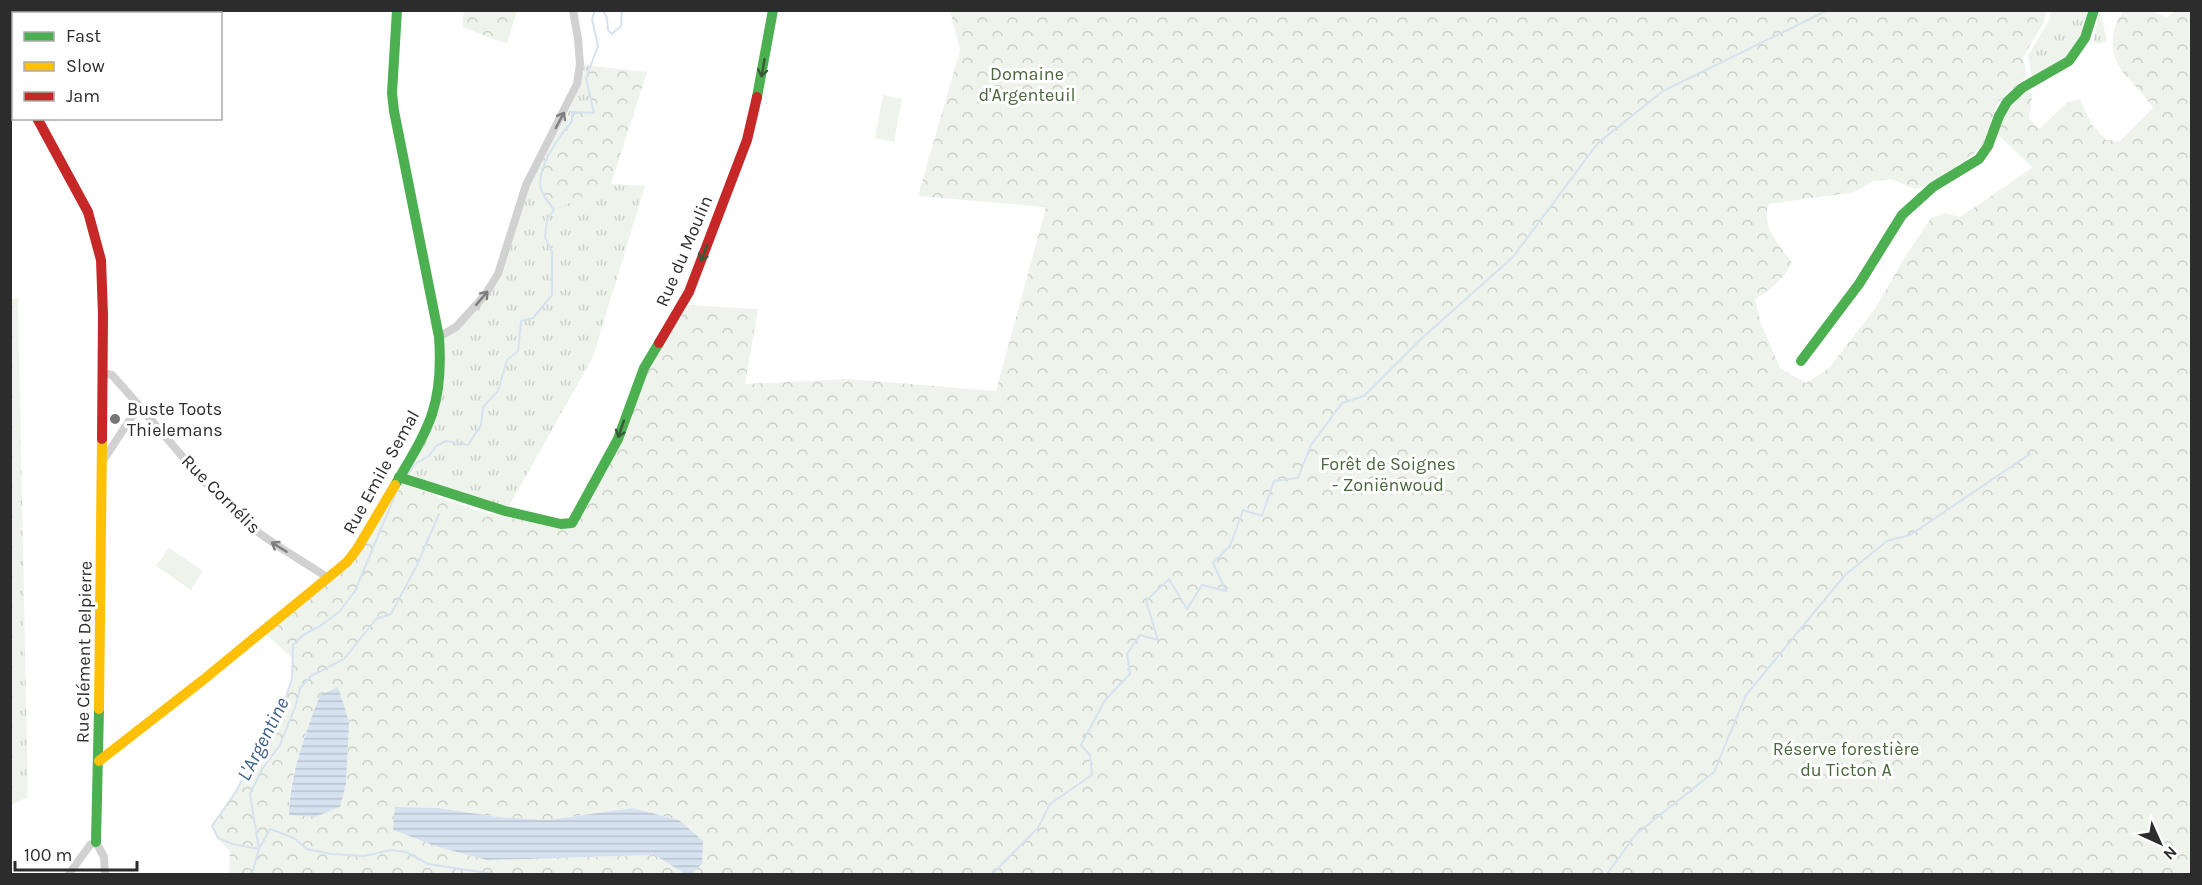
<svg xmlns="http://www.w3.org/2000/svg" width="2202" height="885" viewBox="0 0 2202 885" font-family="Karla,sans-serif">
<defs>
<pattern id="grass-tufts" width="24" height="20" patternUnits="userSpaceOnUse" patternTransform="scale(1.5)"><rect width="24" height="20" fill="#eef3eb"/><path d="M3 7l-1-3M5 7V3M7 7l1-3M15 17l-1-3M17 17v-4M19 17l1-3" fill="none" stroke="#ccd0ca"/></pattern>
<pattern id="forest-crowns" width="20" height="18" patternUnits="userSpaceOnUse" patternTransform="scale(1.5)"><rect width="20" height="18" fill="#eef3eb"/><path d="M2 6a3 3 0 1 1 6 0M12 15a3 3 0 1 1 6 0" fill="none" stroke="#ccd0ca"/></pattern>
<pattern id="water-rules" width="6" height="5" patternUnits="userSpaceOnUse" patternTransform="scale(1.5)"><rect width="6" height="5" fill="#d7e2f0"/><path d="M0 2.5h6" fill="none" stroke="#b9c2ce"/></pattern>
</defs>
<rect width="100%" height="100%" fill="#fff"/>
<path fill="url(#grass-tufts)" d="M2050,11H2089C2076,56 2072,55 2032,78L2028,56L2050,19Z
M2099,14L2102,18L2107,41L2098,44L2093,41Z
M584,65L592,66L586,78L594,113L572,121L561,136L554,209L611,184L645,186L593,357L508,508L475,499L408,474L415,465L413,463L435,419L443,339L458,330L488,297L502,276L529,187L569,110L580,85Z
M18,298L28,797L11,805L10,300Z"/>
<path fill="url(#forest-crowns)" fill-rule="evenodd" d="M464,11H517L507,44L462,27Z
M950,11H2047L2043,24L2023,57L2027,76L1998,102L1983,144L1976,152L1928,186L1915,189L1892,179L1873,181L1855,192L1769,204C1760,226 1780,246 1792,263C1784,279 1770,290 1755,299L1761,324L1780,368L1806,383L1829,368L1877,306L1903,260L1931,218L1946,213L1960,217L2009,184L2032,167L1996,133C2004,116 2010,93 2031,92C2033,101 2030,109 2029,118L2039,129L2068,102L2080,99L2092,125L2106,140L2120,141L2153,108C2134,77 2105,71 2115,27C2116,21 2121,17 2123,11H2154L2167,18L2174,11H2191V874H691L702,864L679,820L633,808L548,820L499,817L438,808L396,807L393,830L438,847L487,860L655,855L685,874H229L230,852L218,838L212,826L237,790L255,753L282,709L292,679V658L266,634L330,581L385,510L388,511L402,483L472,509L502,517L570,527L648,369L689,305L758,309L745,384L849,379L996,391L1046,207L918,196L960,50ZM320,695L289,815C288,774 306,733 320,695Z
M592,66L647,72L611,184L554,210C550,204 543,196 541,189C536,168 559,137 572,121V112H594L586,78Z"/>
<path fill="#eef3eb" d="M883,95L902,99L894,142L875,138Z
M169,548L203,571L191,590L156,566Z"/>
<path fill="url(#water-rules)" d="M338,687L349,722L346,784L340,807L315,817L289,815C290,772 305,735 320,695Z
M395,807L438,808L499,817L548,820L633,808L679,820L703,841L702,864L691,874H685L655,855L487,860L438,847L393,830Z"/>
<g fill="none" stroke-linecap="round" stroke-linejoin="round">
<path stroke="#d7e2f0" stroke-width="2" d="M603,10L607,18L608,30L612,34L621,26L622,10
M408,474L415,464L429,456L436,446L446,441L468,445L481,425L483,407L498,391L507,360L518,351L521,321L533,318L552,295V251L545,238L547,219L554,210C550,204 543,196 541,189C536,168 559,137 572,121V112L594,113L586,78L598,46L592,19L595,10
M396,493L355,591L339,612L320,626L303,635L293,645L292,679L282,709L255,753L237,790L212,826L218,838L233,844L259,849L270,829L294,838L307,849L331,854L364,856L391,850L406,852L428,864L494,874
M252,874L259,849L250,794L262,769L280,745L296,705L300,688L311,676L344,659L376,619L391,614L417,565L439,514
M992,874L1038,828L1050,804L1092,775L1090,755L1081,745L1105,700L1130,674L1127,654L1140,635L1158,640L1146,601L1169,579L1187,609L1202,585L1226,591L1213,563L1230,546L1243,510L1262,516L1274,481L1298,478L1311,445L1342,403L1364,396L1421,339L1513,257L1598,143L1663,91L1828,10
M1607,874L1636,834L1714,772L1746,695L1845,575L1887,541L1910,535L2030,454"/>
<path stroke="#d1d1d1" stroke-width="8" d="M10,34L14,45
M439,337L456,327L485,295L498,274L526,185L577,84L580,64L578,39L573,10
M102,373L112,375C155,422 194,475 241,518C267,542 299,558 328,578
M102,462L139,406
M69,874L90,845L96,842L104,857L105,874"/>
<path stroke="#4caf50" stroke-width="10" d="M757,97L773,10
M1801,361L1859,284L1902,215L1933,187L1979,159L1988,146L1999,116L2007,102L2022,88L2069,61L2085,38L2094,10
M399,477L505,511L561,524L572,523L618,439L644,368L659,343
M395,485C429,428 444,405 439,337L394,111L392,93L397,10
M96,842L99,709"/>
<path stroke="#ffc107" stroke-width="10" d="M99,709L102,439
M99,761L203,680L347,562L357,549L395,485"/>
<path stroke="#c62828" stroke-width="10" d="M37,118L88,212L101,260L103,315L102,439
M659,343L689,292L747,140L757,97"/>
</g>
<defs><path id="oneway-shaft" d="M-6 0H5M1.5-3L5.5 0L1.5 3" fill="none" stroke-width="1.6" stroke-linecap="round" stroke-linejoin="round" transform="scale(1.5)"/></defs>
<g stroke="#375a39">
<use href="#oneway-shaft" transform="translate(763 68) rotate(100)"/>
<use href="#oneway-shaft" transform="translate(704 253) rotate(111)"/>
<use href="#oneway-shaft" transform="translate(621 429) rotate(109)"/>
</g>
<g stroke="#7e7e7e">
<use href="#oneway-shaft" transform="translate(560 120) rotate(-62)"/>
<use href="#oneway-shaft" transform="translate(482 298) rotate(-50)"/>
<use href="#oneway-shaft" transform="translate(279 547) rotate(-148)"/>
</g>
<circle fill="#767676" stroke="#fff" stroke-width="2" cx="115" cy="419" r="6"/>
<g text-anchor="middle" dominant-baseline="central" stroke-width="6" stroke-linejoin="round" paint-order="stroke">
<g font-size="18" fill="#48673b" stroke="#fff">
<text x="1027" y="74">Domaine<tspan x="1027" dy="21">d'Argenteuil</tspan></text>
<text x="1388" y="464">Forêt de Soignes<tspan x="1388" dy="21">- Zoniënwoud</tspan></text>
<text x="1846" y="749">Réserve forestière<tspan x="1846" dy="21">du Ticton A</tspan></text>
</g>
<g font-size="18" fill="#2c2c2c" stroke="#fff">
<text transform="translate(684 251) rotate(-67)">Rue du Moulin</text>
<text transform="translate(381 472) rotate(-61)">Rue Emile Semal</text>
<text transform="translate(221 494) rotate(45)">Rue Cornélis</text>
<text transform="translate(84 652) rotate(-89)">Rue Clément Delpierre</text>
</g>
<g font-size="18" fill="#2c2c2c" stroke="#fff" text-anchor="start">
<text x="127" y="409">Buste Toots<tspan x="127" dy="21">Thielemans</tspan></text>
</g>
<g font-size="20" font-style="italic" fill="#3d608c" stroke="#fff">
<text transform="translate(263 739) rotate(-63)">L'Argentine</text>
</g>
</g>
<rect width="2202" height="885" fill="none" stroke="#2c2c2c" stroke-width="24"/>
<rect x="12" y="12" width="210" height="108" fill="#ffffff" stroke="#ababab" stroke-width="1.5"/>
<rect x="24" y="32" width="30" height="9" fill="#4caf50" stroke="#ababab" stroke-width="1.5"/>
<text x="66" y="42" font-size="18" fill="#2c2c2c">Fast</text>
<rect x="24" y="62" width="30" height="9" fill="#ffc107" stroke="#ababab" stroke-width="1.5"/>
<text x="66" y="72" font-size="18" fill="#2c2c2c">Slow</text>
<rect x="24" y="92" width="30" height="9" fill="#c62828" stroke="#ababab" stroke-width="1.5"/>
<text x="66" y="102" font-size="18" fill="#2c2c2c">Jam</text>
<g transform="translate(2160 843) rotate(135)" stroke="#ffffff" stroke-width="4.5" paint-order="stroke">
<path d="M0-4.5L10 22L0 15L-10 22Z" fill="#2c2c2c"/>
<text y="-9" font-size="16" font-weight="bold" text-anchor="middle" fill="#2c2c2c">N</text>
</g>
<path d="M15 861v9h122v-9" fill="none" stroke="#2c2c2c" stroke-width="3"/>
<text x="24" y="861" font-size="18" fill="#2c2c2c" stroke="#ffffff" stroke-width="4.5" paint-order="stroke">100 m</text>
</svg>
